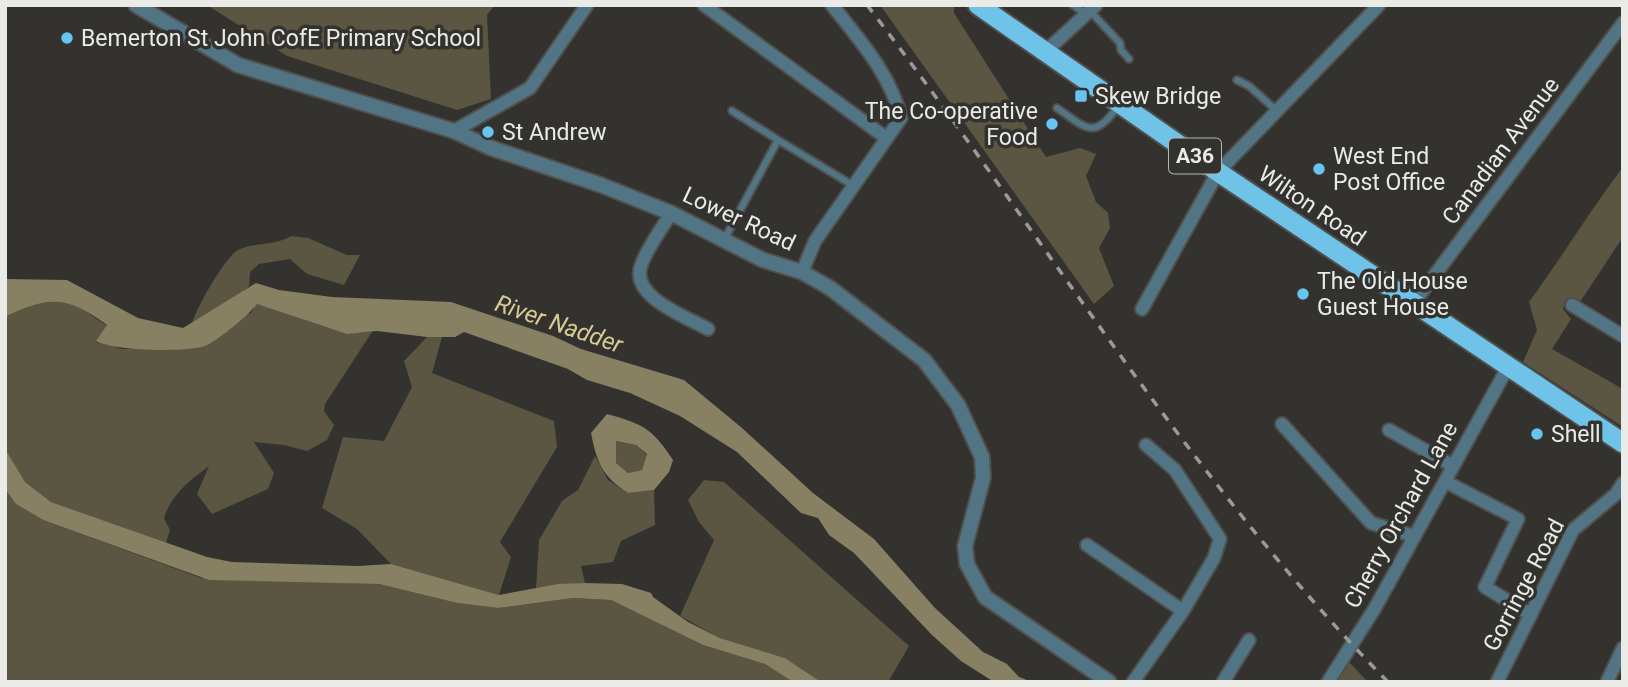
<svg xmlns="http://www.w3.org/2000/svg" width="1628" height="687" viewBox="0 0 1628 687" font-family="Roboto,sans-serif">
<rect width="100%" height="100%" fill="#33322e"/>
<path fill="#5a5642" d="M207,5H495L487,15L491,99L457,110L287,56Z
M880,5H954V13L1046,157L1080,148L1096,154L1086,176L1096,202L1108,213L1110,228L1099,248L1114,286L1094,304Z
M1623,167V237L1580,302L1574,298L1565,301L1563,309L1571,319L1552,349L1623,389V427L1523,362L1537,330L1529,302C1562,257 1589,212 1623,167Z
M291,236L308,238L347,255H360L344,285L307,274L290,259L259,264L250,272L249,286C234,302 210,310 192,324C195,310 225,257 238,250C254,242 275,246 291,236Z
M58,301L77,305L107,326L96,342L123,349H187L232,327L239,318L251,313L256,304C297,313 329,336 372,332L325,404L324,411L334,425L327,440L307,451L284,445L254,442L274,473L268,489L212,514L197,494L209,466C190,480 170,496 164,518L170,530L166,543L51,502L25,482L14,467L5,449V317L37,302Z
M427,337H442L432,373L554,421L557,447L500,542L511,557L499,595L391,564L357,529L322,508L343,437L384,441L412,387L404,361Z
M615,441L636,445L647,455L642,470L628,473L616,463Z
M595,456L608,480L628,493L654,490L655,525L621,541L613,562L581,566L585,583L536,588L539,540L562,501L578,490Z
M704,480L724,482L909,646L888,682H821L785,658L720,638L680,616L714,540L699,522L688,500Z
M5,489L16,504L43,520L201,578L379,584L457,603L498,608L573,598L611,600L703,645L765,664L793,682H5Z
M1349,662L1368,682H1336Z"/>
<path fill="#878062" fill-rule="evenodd" d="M5,279L67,280L138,318L183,328L256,283L279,290L332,297L451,302L553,336L581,349L684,380L742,428L813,493L874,539L935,608L983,652L1007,664L1019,677L1032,682H994L961,661L932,635L854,553L829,535L818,518L801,513L737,452L680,416L630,393L587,380L568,369L464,332L455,337H427L377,331L347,334L257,304C250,314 220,339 207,345C191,353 112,351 96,341L107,325C68,296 49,295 5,317Z
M607,414C643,424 652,428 673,460L669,472L654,490L628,493C602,476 597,463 591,433ZM616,441L636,445L647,454L642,470L628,473L616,463Z
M5,449L25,482L51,502L207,557L232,562L358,566L391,564L499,595L558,584L585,583L622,584L651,593L653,597L688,622L720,638L785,658L821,682H793L765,664L703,645L611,600L573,598L498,608L457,603L379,584L209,580L43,520L16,504L5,489Z"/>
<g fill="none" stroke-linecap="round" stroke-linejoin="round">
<g stroke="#504f4c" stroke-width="10">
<path id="service" d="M1073,5L1086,14
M1090,11L1120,43L1121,50L1129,59
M1237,80L1249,86L1277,111
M1057,108C1086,128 1094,141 1118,106
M778,140L854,186
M724,240L778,140L732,111"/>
</g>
<g stroke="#504f4c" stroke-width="16">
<path id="minor" d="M704,5L885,137
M1045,52L1096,5
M454,131L530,88L587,5
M671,213C662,229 647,247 641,266C630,297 687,317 708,329
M802,272L815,241L901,118C890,73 860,41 832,5
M1413,304L1623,23
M1572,305L1623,336
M1142,309L1218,172L1379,5
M1282,424L1371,523L1414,536
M1389,430L1453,466
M1146,445L1175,470L1220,539L1214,558L1183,611
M1446,482L1518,519L1485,587L1531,615
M1087,545L1183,611L1133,682
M1223,682L1249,640
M1328,682L1375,608L1508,367
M1497,682L1573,530L1616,494L1623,483
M1607,682L1623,648"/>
</g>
<g stroke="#504f4c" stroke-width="18">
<path id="tertiary" d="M136,5L238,65L454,131L491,148L601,185L671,213L763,260L802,272L830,288L924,360L958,405L982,457L983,478L965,546L967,564L985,597L1109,682"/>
</g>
<g stroke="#504f4c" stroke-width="23">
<path id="trunk" d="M978,5L1218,172L1623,443"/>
</g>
<use href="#service" stroke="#527585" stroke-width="6"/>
<use href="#minor" stroke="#527585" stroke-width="12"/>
<use href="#tertiary" stroke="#527585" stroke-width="14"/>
<use href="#trunk" stroke="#70c3e8" stroke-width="19"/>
<path stroke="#9b9a97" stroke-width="3.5" stroke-dasharray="9 9" stroke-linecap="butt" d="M867,5C1041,231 1187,477 1388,682"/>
</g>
<g fill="#65c5ee" stroke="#33322e" stroke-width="2.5">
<circle cx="67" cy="38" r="7"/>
<rect x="1074" y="89" width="14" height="14" rx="3.5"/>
<circle cx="1052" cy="124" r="7"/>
<circle cx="488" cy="132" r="7"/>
<circle cx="1319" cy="169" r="7"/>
<circle cx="1303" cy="294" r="7"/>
<circle cx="1537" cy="434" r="7"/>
</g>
<g text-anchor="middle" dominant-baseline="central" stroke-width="7" stroke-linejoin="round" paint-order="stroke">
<rect fill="#33322e" stroke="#b3b3b0" stroke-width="2" x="1169" y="138.5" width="52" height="35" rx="5"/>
<g font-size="21" font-weight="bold" fill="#eaeae7">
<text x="1195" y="156">A36</text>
</g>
<g font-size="23" fill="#eaeae7" stroke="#33322e" text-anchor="start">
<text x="81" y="38">Bemerton St John CofE Primary School</text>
<text x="1095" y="96">Skew Bridge</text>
<text x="1038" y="111" text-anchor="end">The Co-operative<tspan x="1038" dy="26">Food</tspan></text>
<text x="502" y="132">St Andrew</text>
<text x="1333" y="156">West End<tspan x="1333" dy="26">Post Office</tspan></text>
<text x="1317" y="281">The Old House<tspan x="1317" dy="26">Guest House</tspan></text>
<text x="1551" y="434">Shell</text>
</g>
<g font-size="23" fill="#eaeae7" stroke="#33322e">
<text transform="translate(1501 151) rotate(-53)">Canadian Avenue</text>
<text transform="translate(1312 206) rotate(34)">Wilton Road</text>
<text transform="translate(739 219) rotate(25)">Lower Road</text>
<text transform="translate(1401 515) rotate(-61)">Cherry Orchard Lane</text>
<text transform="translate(1524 585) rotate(-62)">Gorringe Road</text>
</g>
<g font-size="24" font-style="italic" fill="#d7cb94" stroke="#33322e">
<text transform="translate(559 324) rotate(19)">River Nadder</text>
</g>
</g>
<rect width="1628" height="687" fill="none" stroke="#eaeae7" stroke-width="14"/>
</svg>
